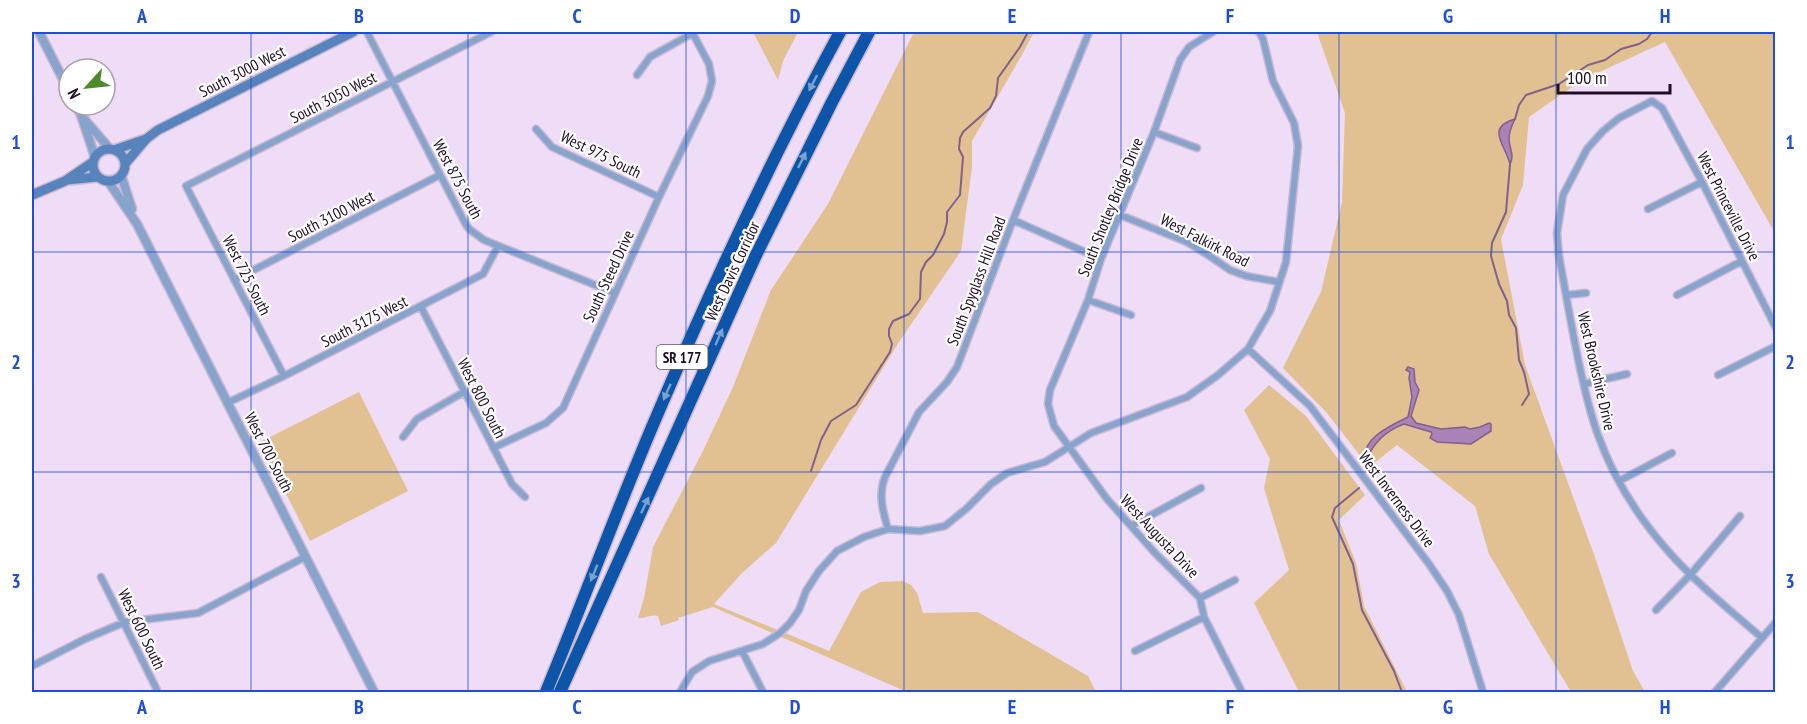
<svg xmlns="http://www.w3.org/2000/svg" width="1807" height="724" viewBox="0 0 1807 724" font-family="'PT Sans Narrow',sans-serif">
<rect width="100%" height="100%" fill="#efdcf7"/>
<path fill="#e1c091" d="M753,32H798L783,61L778,80Z
M914,32H1034L1023,53L972,141V167L961,251L899,342L776,543L742,573L714,604L829,651L861,592L880,582L903,581L911,585L917,593L923,613L978,612L1088,676L1096,692H907L713,607L678,618L679,620L661,626L658,616C650,614 645,619 638,618L644,598L653,547L703,451L733,387L771,290L828,204Z
M1317,32H1775V233L1665,42L1582,80L1529,117L1523,185L1501,239L1525,365L1596,560L1633,671L1645,692H1571L1489,554L1475,506L1397,445L1369,467L1326,412L1283,368L1321,292L1342,202L1345,113Z
M1269,385L1306,416L1365,495L1339,520L1356,563L1364,606L1407,692H1299L1254,603L1289,570L1264,488L1270,459L1244,410Z
M359,392L408,491L310,541L260,442Z"/>
<path fill="#a983b8" stroke="#80608c" stroke-width="1.5" d="M1515,119C1512,125 1509,132 1509,139C1509,148 1515,155 1510,164C1505,144 1485,128 1515,119Z
M1408,367L1414,369L1415,382L1419,390L1411,416L1416,423L1441,429L1465,427L1470,429L1480,427L1489,423L1491,424V431L1471,444L1437,442L1430,438L1432,434L1431,432L1404,424C1385,431 1373,443 1366,461C1359,439 1392,425 1408,417L1412,397L1409,378L1410,372L1406,370Z"/>
<g fill="none" stroke-linecap="round" stroke-linejoin="round">
<path stroke="#80608c" stroke-width="2" d="M1515,119L1519,105L1526,95L1559,84L1588,65L1605,60L1621,49L1639,44L1647,39L1652,32
M1510,164L1506,212L1492,243L1491,256L1499,284L1507,301L1509,315L1516,328L1519,360L1524,372L1529,394L1522,405
M811,471L821,440L831,421L856,405L890,352L892,344L889,336V329L893,321L909,314L920,299L921,272L926,262L933,255L944,234L947,222V212L960,195L963,157L959,149L960,138L963,132L990,108L996,96L998,78L1020,47L1028,32
M1359,488L1335,508L1332,517L1353,564L1362,610L1394,671L1402,692"/>
<g stroke="#cab7d2" stroke-width="9">
<path id="minor" d="M367,32L465,223L469,229L484,240L615,293
M1213,32L1189,47L1180,60L1154,132L1101,259L1088,300L1050,390L1048,404L1054,426L1107,499L1155,553L1200,598L1204,617L1242,692
M637,75L650,57L693,33
M536,129L552,147L659,197
M1154,132L1197,148
M1648,209L1702,182
M1120,215L1187,242L1211,257L1230,270L1246,276L1279,282
M1013,220L1101,259
M234,280L440,175
M1566,295L1586,293
M1677,295L1742,261
M1088,300L1131,315
M421,307L512,484L525,497
M1248,349L1310,406L1429,564L1447,591L1459,615L1483,692
M1718,375L1776,346
M284,376L186,186L491,32
M1584,384L1627,374
M227,403L284,376L483,274L498,246
M403,437L417,419L464,392
M493,448L546,423L563,408L659,197L708,96L712,81L709,64L692,32
M1619,481L1672,453
M1131,526L1201,488
M888,529C883,512 878,495 885,477L919,412L947,382L957,367L1013,220L1089,32
M101,577L158,692
M1200,598L1235,580
M1656,610L1691,574L1740,516
M1762,638C1730,610 1696,583 1668,551C1638,517 1613,477 1598,435C1590,413 1585,391 1580,368C1572,331 1566,294 1559,256L1557,233L1563,195L1587,149L1603,131L1619,118L1652,101L1662,108L1702,182L1776,328
M742,651L763,692
M1135,651L1204,617
M32,666L85,639L125,622L198,613L305,557
M680,692L692,672L709,661L763,644L780,633L790,623L799,610L806,591L819,571L837,551L864,537L888,529L920,531L945,526L966,509L991,484L1007,473L1045,462L1091,433L1187,397L1218,375L1248,349L1270,311L1286,262L1298,146L1294,123L1273,81L1263,39L1259,32
M1715,692L1776,622"/>
</g>
<g stroke="#cab7d2" stroke-width="11">
<path id="tertiary" d="M39,32L69,91
M76,105L81,115L95,157
M85,120L110,149
M121,175L132,209
M108,181L137,224L374,692"/>
</g>
<g stroke="#cab7d2" stroke-width="12">
<path id="secondary" d="M93 165a16 16 0 1 1 32 0a16 16 0 1 1-32 0Z
M114,150L146,139
M125,164L146,139L158,130L353,32
M67,180L97,177
M32,195L65,181L93,162"/>
</g>
<g stroke="#cab7d2" stroke-width="15">
<path id="motorway" d="M546,692C584,600 618,506 658,413C713,284 773,155 840,32
M560,692L756,255L832,102L869,32"/>
</g>
<use href="#minor" stroke="#87a4cc" stroke-width="6"/>
<use href="#tertiary" stroke="#87a4cc" stroke-width="8"/>
<use href="#secondary" stroke="#5884bd" stroke-width="9"/>
<use href="#motorway" stroke="#0c55a8" stroke-width="12"/>
</g>
<defs><path id="oneway-solid" d="M-6-.8H1V-3.2L6.5 0L1 3.2V.8H-6Z" transform="scale(1.5)"/></defs>
<g fill="#79a2cf">
<use href="#oneway-solid" transform="translate(813 83) rotate(117)"/>
<use href="#oneway-solid" transform="translate(802 160) rotate(-64)"/>
<use href="#oneway-solid" transform="translate(719 337) rotate(-66)"/>
<use href="#oneway-solid" transform="translate(667 392) rotate(114)"/>
<use href="#oneway-solid" transform="translate(645 505) rotate(-65)"/>
<use href="#oneway-solid" transform="translate(594 573) rotate(112)"/>
</g>
<path fill="none" stroke="#1d4ed8" stroke-width="1.5" stroke-opacity="0.55" d="M251,32V692M468,32V692M686,32V692M904,32V692M1121,32V692M1339,32V692M1556,32V692M32,252H1776M32,472H1776"/>
<g text-anchor="middle" dominant-baseline="central" stroke-width="4.5" stroke-linejoin="round" paint-order="stroke">
<rect fill="#fff" stroke="#635668" stroke-width="1.5" x="656.5" y="345" width="51" height="24" rx="4.5"/>
<g font-size="15" font-weight="bold" fill="#200e27">
<text x="682" y="357">SR 177</text>
</g>
<g font-size="16" fill="#200e27" stroke="#fff">
<text transform="translate(242 71) rotate(-27)">South 3000 West</text>
<text transform="translate(333 97) rotate(-27)">South 3050 West</text>
<text transform="translate(601 154) rotate(26)">West 975 South</text>
<text transform="translate(458 179) rotate(62)">West 875 South</text>
<text transform="translate(1729 206) rotate(63)">West Princeville Drive</text>
<text transform="translate(1110 207) rotate(-68)">South Shotley Bridge Drive</text>
<text transform="translate(331 216) rotate(-27)">South 3100 West</text>
<text transform="translate(1205 240) rotate(27)">West Falkirk Road</text>
<text transform="translate(732 271) rotate(-65)">West Davis Corridor</text>
<text transform="translate(247 275) rotate(63)">West 725 South</text>
<text transform="translate(608 276) rotate(-65)">South Steed Drive</text>
<text transform="translate(976 281) rotate(-69)">South Spyglass Hill Road</text>
<text transform="translate(364 321) rotate(-27)">South 3175 West</text>
<text transform="translate(1597 371) rotate(77)">West Brookshire Drive</text>
<text transform="translate(482 398) rotate(63)">West 800 South</text>
<text transform="translate(269 452) rotate(63)">West 700 South</text>
<text transform="translate(1397 499) rotate(53)">West Inverness Drive</text>
<text transform="translate(1160 536) rotate(47)">West Augusta Drive</text>
<text transform="translate(142 629) rotate(64)">West 600 South</text>
</g>
</g>
<rect width="1807" height="724" fill="none" stroke="#ffffff" stroke-width="66"/>
<g transform="translate(87 87) rotate(243)"><circle r="28" fill="#ffffff" stroke="#a69fa9" stroke-width="1.5"/>
<path d="M0-4.5L10 22L0 15L-10 22Z" fill="#4d8a29"/>
<text y="-9" font-size="16" font-weight="bold" text-anchor="middle" fill="#200e27">N</text>
</g>
<path d="M1558 84v9h112v-9" fill="none" stroke="#200e27" stroke-width="3"/>
<text x="1567" y="84" font-size="18" fill="#200e27" stroke="#ffffff" stroke-width="4.5" paint-order="stroke">100 m</text>
<rect x="33" y="33" width="1741" height="658" fill="none" stroke="#1d4ed8" stroke-width="2"/>
<g font-size="20" text-anchor="middle" font-weight="bold" fill="#1d4ed8">
<text x="142" y="23">A</text>
<text x="359" y="23">B</text>
<text x="577" y="23">C</text>
<text x="795" y="23">D</text>
<text x="1012" y="23">E</text>
<text x="1230" y="23">F</text>
<text x="1448" y="23">G</text>
<text x="1665" y="23">H</text>
<text x="16" y="149">1</text>
<text x="1790" y="149">1</text>
<text x="16" y="369">2</text>
<text x="1790" y="369">2</text>
<text x="16" y="588">3</text>
<text x="1790" y="588">3</text>
<text x="142" y="714">A</text>
<text x="359" y="714">B</text>
<text x="577" y="714">C</text>
<text x="795" y="714">D</text>
<text x="1012" y="714">E</text>
<text x="1230" y="714">F</text>
<text x="1448" y="714">G</text>
<text x="1665" y="714">H</text>
</g>
</svg>
